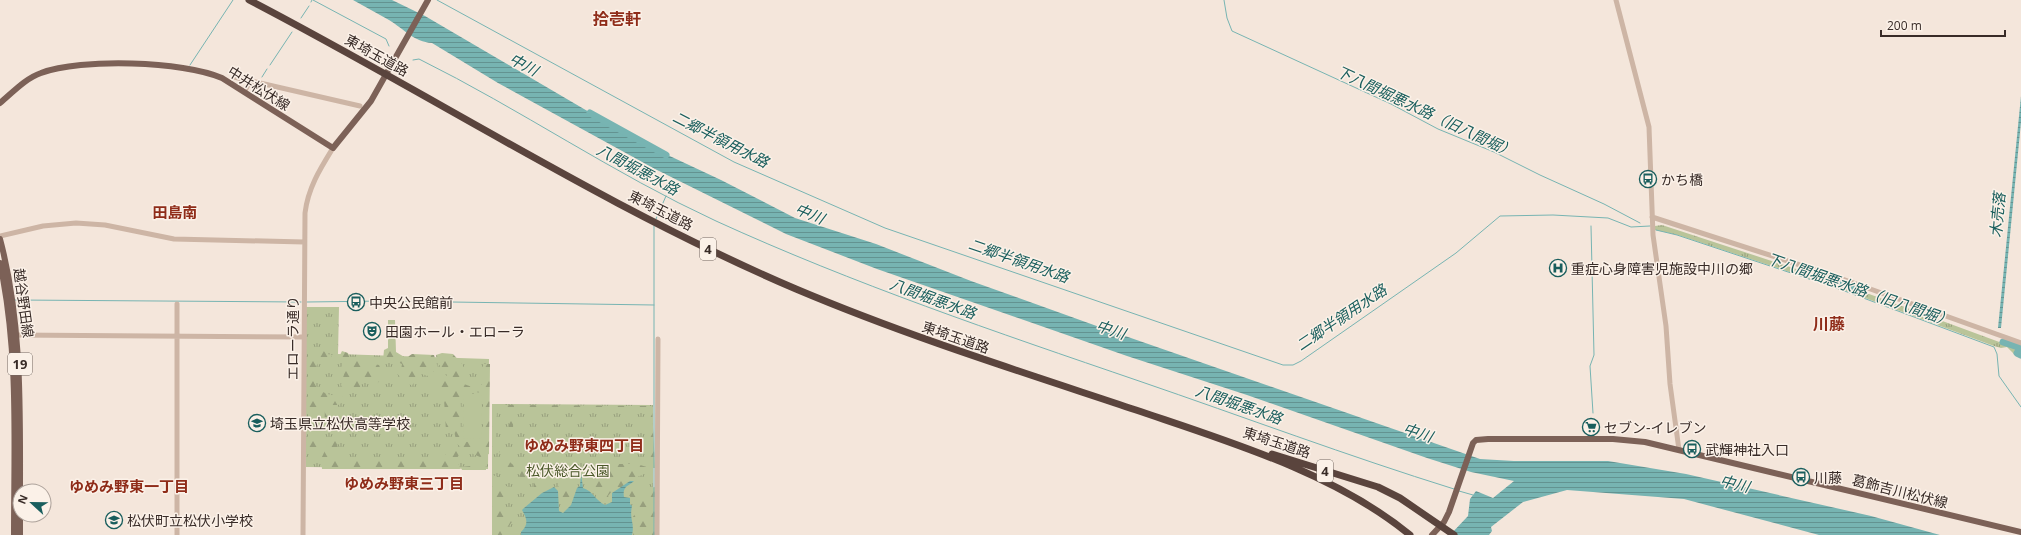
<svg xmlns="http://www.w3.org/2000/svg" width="2021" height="535" viewBox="0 0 2021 535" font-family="'Open Sans','Noto Sans JP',sans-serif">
<defs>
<pattern id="grass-tufts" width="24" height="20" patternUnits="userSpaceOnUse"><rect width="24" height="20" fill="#b9c499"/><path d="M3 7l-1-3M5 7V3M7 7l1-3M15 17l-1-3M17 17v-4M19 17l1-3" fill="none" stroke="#979f7d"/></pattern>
<pattern id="forest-firs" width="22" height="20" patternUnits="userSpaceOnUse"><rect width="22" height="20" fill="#b9c499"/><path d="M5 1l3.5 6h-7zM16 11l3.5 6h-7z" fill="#979f7d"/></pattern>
<pattern id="water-rules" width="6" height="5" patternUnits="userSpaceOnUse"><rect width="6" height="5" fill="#77b4b2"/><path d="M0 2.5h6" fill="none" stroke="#639391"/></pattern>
</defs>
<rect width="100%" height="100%" fill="#f4e6db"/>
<path fill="url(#grass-tufts)" d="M1662,225L1842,284L2021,350V358L2016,356L2007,347L2001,348L1994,346L1841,289L1678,235L1655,230V226Z
M306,307H339L338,354L489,359L488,469L306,467Z
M492,404L653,405V535H492Z"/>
<path fill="url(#forest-firs)" d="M388,320H395L396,352L406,358L412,354L434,355L438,368L428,376L419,373L417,380L412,385L406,384C404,379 400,378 397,373L401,370L402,364L389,358L383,360L384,350L388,348Z
M323,350L327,354L332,355L331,359H322C308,372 310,390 331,395C335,395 339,396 343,397V402L338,405H330L332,412L337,418L336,423L329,420L331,426L328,432L324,431L325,408H311L310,437L319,439L323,437H329L324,446L312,455L308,452V352L316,356Z
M342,351L348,353L350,359L358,356L365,362L379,365C384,375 383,382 371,386L368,382H363L360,387L343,388L341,385L344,374L341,368L344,361L339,357Z
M442,353L453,354L463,365L464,384L472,387L471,390L463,392L460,399C463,412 457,433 465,442L481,441L483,434V393L475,392L478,385H482L483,364H490L489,454L480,457L464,450L457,444L454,431H446L444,399L438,391L430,389L431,383L435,379L441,381L447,375L437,362L436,355Z
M493,405H514L513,428L509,430V409H497L496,437L513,439V440L505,441L499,447L500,452L492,455Z
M515,405L652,406L655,468H651L647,463V409L515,407Z
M332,436H336L339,457C355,465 378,452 390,461L400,458L405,461L410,458L433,461L436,457L442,458L449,451L451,441L461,452L457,458L460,469H322L321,459Z
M474,458L486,463V470H462L461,467L471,466Z
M502,461H509L514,466L508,477L498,469V465Z
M531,463L543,468L549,466L577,464L580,467L589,465L597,467L605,466L608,469L611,464H637L650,468L645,470L642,475L637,477L635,484L638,489H643L655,487V535H633L635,527L632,518L640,508L637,504H632L630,496L625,495V490L619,487L612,491L608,496L610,500L606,502C598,498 592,493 590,486L593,479L587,475L578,479L572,486L570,481L565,477L558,479H553L546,489L534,490V480L531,479L526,483L524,479L519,476L521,473L518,466Z
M492,475L500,477L504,484L510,489L508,502L504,503V513L509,512L512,509H516V515L511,519L512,522L507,528L513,532L519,530V535H493Z
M563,481L567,484L570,491L573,492C574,498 570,503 566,508H562L559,496V483Z"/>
<path fill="#b9c499" d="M464,394H482L481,439L463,438Z"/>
<path fill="url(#water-rules)" d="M353,0H392L425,16L642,143L721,180L795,218L876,244L971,281L1105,329L1480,459L1514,461H1608L1686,474L1871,516L1940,535H1819L1684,499L1567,490L1523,502L1491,527L1492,531L1489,535H1450L1468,516L1470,499L1476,491L1493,498L1514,481L1471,472L1427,458L1247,395L1127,356L877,269L786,234L655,169L498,83L432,43C414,42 404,29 389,20C377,13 365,7 353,0Z
M2021,96V122L2001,328H1998Z
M581,473L583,488C593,491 596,501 605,505L612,502V493L630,481H634C629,486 622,486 624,497L630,498V504L632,506C629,520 635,523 632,535H521V532C529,524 527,519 522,510L524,508L542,493L554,487L558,491L559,511L563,513L571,505L577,488L580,486Z"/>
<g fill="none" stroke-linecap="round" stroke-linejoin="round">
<path stroke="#77b4b2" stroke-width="1" d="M313,0L386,39L389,46
M437,0L734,162L885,228L1283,365H1293L1301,361L1456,253L1500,216L1553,215L1608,218L1631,227L1650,226
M1224,0L1227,18L1232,31L1391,104L1438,129L1494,152L1540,175L1604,204L1640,223
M311,2L312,0
M301,18L309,6
M413,60L419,59C520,109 614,174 716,221C854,284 996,332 1139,381C1244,417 1348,456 1454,489
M190,65L233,0
M270,65L292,32
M262,77L267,69
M656,219L666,196
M1591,226L1594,355L1590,366L1593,413
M1656,230L1677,235L1842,290L1994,347L1997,354L1999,376L2021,407
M15,300L301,302
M307,302L383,301L654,305
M1459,491L1473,495
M654,535V226"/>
<path stroke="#77b4b2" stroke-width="7" d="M590,113L666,155
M1830,279L1852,287
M2003,342L2021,348
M2017,353L2021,355"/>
<path stroke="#cdb5a5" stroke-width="5" d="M1616,0L1649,127L1653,235L1666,326L1670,384L1679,450
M234,77L360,106
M244,92L251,80
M1652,217L1834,276L2021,343
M0,236L43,226L76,223L105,225L174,239L304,242
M13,335L304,337
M177,535V304
M303,535L305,213C308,188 320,169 333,148
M657,535L658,339"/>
<path stroke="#7c6157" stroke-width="6" d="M0,103C12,93 26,78 41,73C81,58 183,61 222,78L333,148L371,101L428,0
M0,239C22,322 20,406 20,491
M0,263C19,352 14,444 14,535
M20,515V535
M1432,535L1444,522L1449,512L1473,443L1476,440L1488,439H1613L1645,442L2021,532"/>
<path stroke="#5a443d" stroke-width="7" d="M249,0C432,95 606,208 796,289C907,336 1022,372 1136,410C1227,441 1335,473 1410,535
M1272,454L1378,487L1400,498L1454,535"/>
</g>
<defs>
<g id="bus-ring" transform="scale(0.9)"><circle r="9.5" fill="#fbf1e8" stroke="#195e5d" stroke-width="1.5"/><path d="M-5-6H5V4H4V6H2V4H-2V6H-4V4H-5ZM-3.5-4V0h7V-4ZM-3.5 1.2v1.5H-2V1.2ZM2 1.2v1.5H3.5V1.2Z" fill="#195e5d"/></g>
<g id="hospital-ring" transform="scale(0.9)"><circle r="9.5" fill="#fbf1e8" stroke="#195e5d" stroke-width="1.5"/><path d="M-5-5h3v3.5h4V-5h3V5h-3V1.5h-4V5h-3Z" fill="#195e5d"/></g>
<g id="theatre-ring" transform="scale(0.9)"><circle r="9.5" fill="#fbf1e8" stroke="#195e5d" stroke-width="1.5"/><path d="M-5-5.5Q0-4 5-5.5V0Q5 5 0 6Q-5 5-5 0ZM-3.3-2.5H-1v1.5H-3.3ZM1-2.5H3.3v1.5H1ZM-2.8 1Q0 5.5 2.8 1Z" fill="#195e5d"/></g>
<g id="school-ring" transform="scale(0.9)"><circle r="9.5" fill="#fbf1e8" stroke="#195e5d" stroke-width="1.5"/><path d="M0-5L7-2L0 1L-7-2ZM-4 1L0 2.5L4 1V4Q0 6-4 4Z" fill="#195e5d"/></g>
<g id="supermarket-ring" transform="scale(0.9)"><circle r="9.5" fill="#fbf1e8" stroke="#195e5d" stroke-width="1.5"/><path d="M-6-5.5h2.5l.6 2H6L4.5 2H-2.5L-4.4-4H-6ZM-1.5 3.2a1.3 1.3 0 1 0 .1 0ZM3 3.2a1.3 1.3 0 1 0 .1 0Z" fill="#195e5d"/></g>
</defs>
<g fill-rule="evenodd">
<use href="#bus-ring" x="1648" y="179"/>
<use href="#hospital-ring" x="1558" y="268"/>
<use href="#bus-ring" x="356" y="302"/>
<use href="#theatre-ring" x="372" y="331"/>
<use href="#school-ring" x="257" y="423"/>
<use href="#supermarket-ring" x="1591" y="427"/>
<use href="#bus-ring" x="1692" y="449"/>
<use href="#bus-ring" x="1801" y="477"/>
<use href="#school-ring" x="114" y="520"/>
</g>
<g text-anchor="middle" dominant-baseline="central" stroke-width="3" stroke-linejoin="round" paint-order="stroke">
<g fill="#fbf1e8" stroke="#726661" stroke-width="1">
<rect x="700" y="238" width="16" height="22" rx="3"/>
<rect x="8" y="353" width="24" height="22" rx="3"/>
<rect x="1317" y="460" width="16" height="22" rx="3"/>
</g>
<g font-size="13" font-weight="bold" fill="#382b27">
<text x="708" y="249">4</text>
<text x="20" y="364">19</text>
<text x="1325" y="471">4</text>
</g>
<g font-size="14" fill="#382b27" stroke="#fbf1e8">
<text transform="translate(377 55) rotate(29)">東埼玉道路</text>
<text transform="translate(259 88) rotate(32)">中井松伏線</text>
<text transform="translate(661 210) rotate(27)">東埼玉道路</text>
<text transform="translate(24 303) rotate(82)">越谷野田線</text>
<text transform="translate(956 337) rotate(19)">東埼玉道路</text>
<text transform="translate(292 338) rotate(-90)">エローラ通り</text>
<text transform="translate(1277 442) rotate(18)">東埼玉道路</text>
<text transform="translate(1900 491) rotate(14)">葛飾吉川松伏線</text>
</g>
<g font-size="14" fill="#382b27" stroke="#fbf1e8" text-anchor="start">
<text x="1661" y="179">かち橋</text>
<text x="1571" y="268">重症心身障害児施設中川の郷</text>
<text x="369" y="302">中央公民館前</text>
<text x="385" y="331">田園ホール・エローラ</text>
<text x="270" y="423">埼玉県立松伏高等学校</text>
<text x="1604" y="427">セブン-イレブン</text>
<text x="1705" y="449">武輝神社入口</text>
<text x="1814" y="477">川藤</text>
<text x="127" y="520">松伏町立松伏小学校</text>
</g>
<g font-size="14" fill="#4b5929" stroke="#fbf1e8">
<text x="568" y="470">松伏総合公園</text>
</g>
<g font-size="15" font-style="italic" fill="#195e5d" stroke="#fbf1e8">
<text transform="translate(524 64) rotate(28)">中川</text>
<text transform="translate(1426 111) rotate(25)">下八間堀悪水路（旧八間堀）</text>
<text transform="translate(721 139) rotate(27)">二郷半領用水路</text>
<text transform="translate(638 169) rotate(28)">八間堀悪水路</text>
<text transform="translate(810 213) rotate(23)">中川</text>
<text transform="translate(1997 215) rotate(-85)">木売落</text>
<text transform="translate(1019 260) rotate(19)">二郷半領用水路</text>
<text transform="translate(1860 289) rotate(19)">下八間堀悪水路（旧八間堀）</text>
<text transform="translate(933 298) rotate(20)">八間堀悪水路</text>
<text transform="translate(1341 317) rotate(-34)">二郷半領用水路</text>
<text transform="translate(1111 329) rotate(18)">中川</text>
<text transform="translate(1239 404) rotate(19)">八間堀悪水路</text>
<text transform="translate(1418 432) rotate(18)">中川</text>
<text transform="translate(1735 483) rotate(14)">中川</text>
</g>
<g font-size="15" font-weight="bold" fill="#8f2c19" stroke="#fbf1e8">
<text x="175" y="212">田島南</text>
<text x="584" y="445">ゆめみ野東四丁目</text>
<text x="404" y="483">ゆめみ野東三丁目</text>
<text x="129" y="486">ゆめみ野東一丁目</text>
</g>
<g font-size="16" font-weight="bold" fill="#8f2c19" stroke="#fbf1e8">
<text x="617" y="19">拾壱軒</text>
<text x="1829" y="324">川藤</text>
</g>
</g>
<g transform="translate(32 503) rotate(292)"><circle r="19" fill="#fbf1e8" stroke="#ada29b"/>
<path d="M0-3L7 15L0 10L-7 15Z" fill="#195e5d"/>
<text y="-6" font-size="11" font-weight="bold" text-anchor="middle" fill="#382b27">N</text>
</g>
<path d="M1881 30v6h124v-6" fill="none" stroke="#382b27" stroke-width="2"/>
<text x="1887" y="30" font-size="12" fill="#382b27" stroke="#fbf1e8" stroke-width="3" paint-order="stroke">200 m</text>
</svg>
